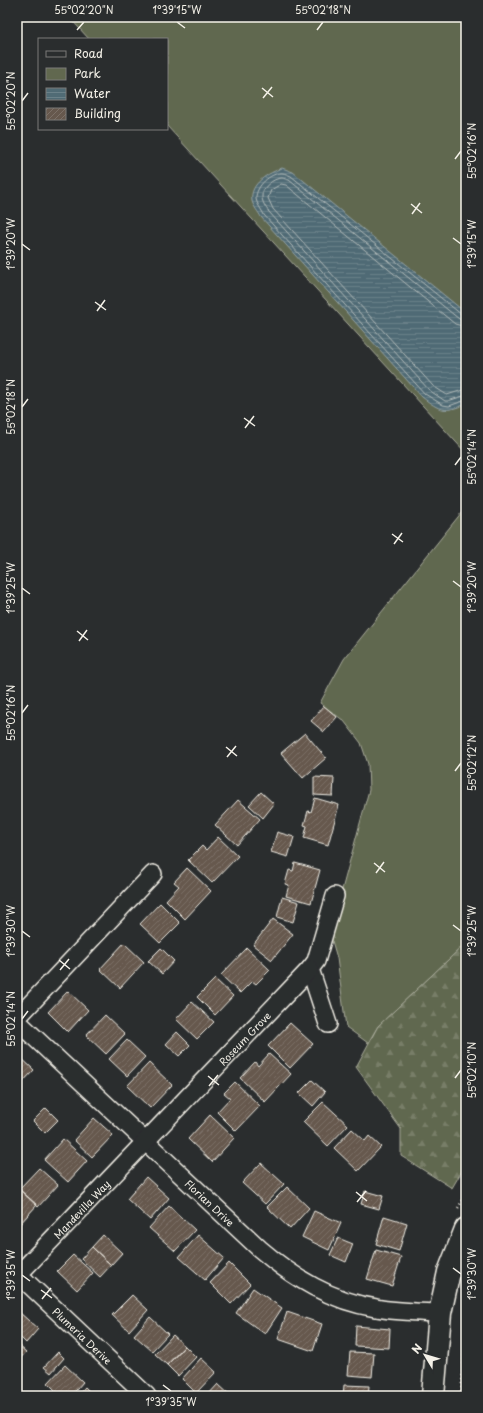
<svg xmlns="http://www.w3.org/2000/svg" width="483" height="1413" viewBox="0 0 483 1413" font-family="'Playpen Sans',sans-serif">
<defs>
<pattern id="forest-firs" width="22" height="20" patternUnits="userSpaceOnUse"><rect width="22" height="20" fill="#61684f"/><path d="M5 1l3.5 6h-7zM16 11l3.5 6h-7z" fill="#787e68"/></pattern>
<pattern id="water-rules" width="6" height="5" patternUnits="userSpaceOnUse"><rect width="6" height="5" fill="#506b75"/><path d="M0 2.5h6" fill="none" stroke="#6a8189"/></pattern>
<pattern id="building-hatch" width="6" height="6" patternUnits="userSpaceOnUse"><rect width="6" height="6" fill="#66584d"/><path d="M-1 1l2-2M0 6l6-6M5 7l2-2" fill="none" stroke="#7c7067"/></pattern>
</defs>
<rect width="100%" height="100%" fill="#2a2d2e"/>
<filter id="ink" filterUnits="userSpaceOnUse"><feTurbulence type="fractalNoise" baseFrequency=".025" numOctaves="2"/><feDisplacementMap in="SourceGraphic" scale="8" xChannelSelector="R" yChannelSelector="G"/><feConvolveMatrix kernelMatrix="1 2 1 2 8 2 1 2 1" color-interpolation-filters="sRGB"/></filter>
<g filter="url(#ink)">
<path fill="#61684f" stroke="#aaac9c" d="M69,17H466V453L167,126V39H89Z
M466,507V943L378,1026L368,1043L346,1027L337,958L330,934L369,790L368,764L361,743L344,721L320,703L344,659Z"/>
<path fill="url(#forest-firs)" stroke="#aaac9c" d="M466,943V1164L452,1188L401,1156V1129L356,1067L378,1026Z"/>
<path fill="url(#water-rules)" stroke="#92a1a3" d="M282,168L293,172L466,313V404C445,413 440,411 422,397L261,217C259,213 253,206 252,201C249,183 269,173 282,168Z"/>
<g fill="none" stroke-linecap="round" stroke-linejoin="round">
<path stroke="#b2bbba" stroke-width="1" d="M466,316L462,315L291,176C288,175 285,173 282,173C270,173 256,186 256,198C256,203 262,210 264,215L425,394L443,405L449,406L466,400
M466,321L459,319L289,180C288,180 283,178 282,178C273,178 261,188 262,197C262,202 266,208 269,212L429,390L445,401H448L466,395
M466,327L455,324L286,185L281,184L271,190L268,198L273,209L433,386L447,395L466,389"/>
</g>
<path fill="url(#building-hatch)" stroke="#f4f1e8" d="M324,706L337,717L324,732L311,721Z
M305,733L326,758L303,778L281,753Z
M314,777L334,778L333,796L314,795Z
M261,792L274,804L263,818L249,805Z
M315,798L339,805L328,845L304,838L307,826L304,825L308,811L311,812Z
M238,800L260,819L237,845L215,825Z
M277,832L294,837L288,857L271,852Z
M218,837L238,856L212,883L188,860L202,846L206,850Z
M295,863L320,870L311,903L286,896L289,885L285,884L289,870L293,871Z
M187,868L211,891L185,919L166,900L179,886L174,882Z
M282,897L299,902L293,922L277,917Z
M160,903L180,923L160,943L140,924Z
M273,919L293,934L272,960L253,945Z
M124,943L144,962L120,988L100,969Z
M161,948L174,961L162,974L148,961Z
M247,948L270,970L256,984L252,981L240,993L221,975Z
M215,979L233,996L215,1015L197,997Z
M68,991L88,1010L68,1032L48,1012Z
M192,1002L214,1022L197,1039L176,1019Z
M105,1015L125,1034L106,1054L86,1035Z
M290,1023L313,1044L290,1068L268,1046Z
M177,1032L190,1045L179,1056L166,1044Z
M127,1040L145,1057L127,1076L109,1059Z
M17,1054L34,1070L17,1088Z
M269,1054L291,1074L265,1102L240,1078L255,1062L258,1066Z
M149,1063L172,1085L150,1108L127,1086Z
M312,1080L325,1092L313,1106L299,1093Z
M235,1082L260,1106L236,1131L217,1112L230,1098L224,1093Z
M323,1102L348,1125L328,1146L303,1122Z
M46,1108L58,1120L45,1133L33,1121Z
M210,1115L234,1138L212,1162L188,1139Z
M94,1118L113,1135L92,1157L74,1140Z
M352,1129L365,1141L369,1136L381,1147L358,1171L334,1148Z
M63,1139L87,1161L68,1182L44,1160Z
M261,1163L284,1184L265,1204L242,1183Z
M39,1168L58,1185L38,1207L19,1189Z
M146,1177L169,1198L150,1220L127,1199Z
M287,1187L309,1208L290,1229L267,1207Z
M19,1189L37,1205L19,1225L17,1223V1191Z
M365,1191L383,1196L379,1209L361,1204Z
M169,1206L195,1230L175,1251L149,1228Z
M314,1211L341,1223L329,1250L302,1237Z
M384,1216L407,1223L399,1251L376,1244Z
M103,1235L122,1253L111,1265L92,1247Z
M198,1235L224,1258L205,1280L179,1257Z
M338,1238L353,1244L346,1262L330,1255Z
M92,1247L111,1265L100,1277L81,1259Z
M376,1250L401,1257L392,1286L367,1279Z
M73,1255L93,1273L77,1290L57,1271Z
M229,1263L250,1284L231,1304L210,1283Z
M253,1288L282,1308L265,1334L236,1313Z
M132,1295L148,1310L129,1331L112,1315Z
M19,1312L38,1329L26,1343L17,1334V1315Z
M287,1312L322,1324L313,1351L278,1339Z
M150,1317L168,1334L152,1351L134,1335Z
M356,1326L390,1329L389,1348L355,1346Z
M173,1335L185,1346L167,1365L155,1354Z
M17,1344L26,1352L17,1362Z
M185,1346L196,1357L178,1376L167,1365Z
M58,1352L64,1358L51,1373L44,1367Z
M350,1352L374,1353L372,1377L348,1375Z
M201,1358L216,1372L196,1393L182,1379Z
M65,1365L83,1382L71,1396H61L48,1383Z
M218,1384L231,1396H207Z
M344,1385L369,1386L368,1396H343Z
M85,1387L94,1396H77Z"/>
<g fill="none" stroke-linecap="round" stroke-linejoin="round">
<g stroke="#f4f1e8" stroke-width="20">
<g id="street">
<path d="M17,1018L153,874"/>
<path id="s1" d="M17,1021L260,1249C294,1278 331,1301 376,1308C397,1312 419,1312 440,1313"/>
<path d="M328,1024L310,969L316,961L335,896"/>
<path id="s2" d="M18,1274L147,1396"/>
<path id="s3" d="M17,1276L310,969"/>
</g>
</g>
<g stroke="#f4f1e8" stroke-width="25">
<path id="secondary" d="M433,1396L440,1313L449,1272L466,1229"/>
</g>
<path stroke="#f4f1e8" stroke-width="2.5" stroke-dasharray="1 3" stroke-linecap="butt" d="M458,1208L466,1195
M461,1396L466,1326"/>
<use href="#street" stroke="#2a2d2e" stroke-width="17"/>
<use href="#secondary" stroke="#2a2d2e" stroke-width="22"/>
</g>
</g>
<path fill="none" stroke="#f4f1e8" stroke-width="1.5" d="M177,22L185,28M77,30L84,22M317,30L323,22M262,88L273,97M263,98L272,87M22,101L28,93M455,159L461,151M411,204L422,213M412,214L420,203M453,238L461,244M22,244L30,250M95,302L106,310M97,311L105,300M22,407L28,399M244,418L255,426M245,428L254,416M455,465L461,457M392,534L403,542M394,544L402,533M453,581L461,587M22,588L30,594M77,631L88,640M79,641L87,630M22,713L28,705M226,747L237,756M227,757L236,746M455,771L461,763M374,863L385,872M376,873L384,862M453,925L461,931M22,931L30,937M59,960L70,969M60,970L69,959M22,1019L28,1011M208,1076L219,1085M455,1078L461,1070M209,1086L218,1075M356,1192L367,1201M357,1202L366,1191M453,1268L461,1274M22,1275L30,1281M41,1290L52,1298M42,1299L51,1288M163,1385L171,1391"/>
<g text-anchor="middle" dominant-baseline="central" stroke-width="4" stroke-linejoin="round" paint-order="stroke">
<g font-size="10" fill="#f4f1e8" stroke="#2a2d2e">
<text stroke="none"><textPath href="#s3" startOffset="329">Roseum Grove</textPath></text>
<text stroke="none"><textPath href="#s1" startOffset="265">Florian Drive</textPath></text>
<text stroke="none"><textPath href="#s3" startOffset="93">Mandevilla Way</textPath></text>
<text stroke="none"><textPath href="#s2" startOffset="89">Plumeria Derive</textPath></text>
</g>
</g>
<rect width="483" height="1413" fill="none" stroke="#2a2d2e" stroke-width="44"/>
<rect x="38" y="38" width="130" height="92" fill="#2a2d2e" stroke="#7b7b78"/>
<rect x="46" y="51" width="20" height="6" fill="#2a2d2e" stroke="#7b7b78"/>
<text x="74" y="58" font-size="12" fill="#f4f1e8">Road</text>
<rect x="46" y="68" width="20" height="12" fill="#61684f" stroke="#7b7b78"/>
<text x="74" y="78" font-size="12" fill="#f4f1e8">Park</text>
<rect x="46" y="88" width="20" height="12" fill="url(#water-rules)" stroke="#7b7b78"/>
<text x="74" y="98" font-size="12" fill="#f4f1e8">Water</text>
<rect x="46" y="108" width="20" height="12" fill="url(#building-hatch)" stroke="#7b7b78"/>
<text x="74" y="118" font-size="12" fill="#f4f1e8">Building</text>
<g transform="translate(425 1355) rotate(308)" stroke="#2a2d2e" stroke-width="3" paint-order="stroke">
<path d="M0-3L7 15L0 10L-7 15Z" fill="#f4f1e8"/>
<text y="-6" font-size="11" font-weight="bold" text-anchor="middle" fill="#f4f1e8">N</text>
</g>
<rect x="22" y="22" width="439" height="1369" fill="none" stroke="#f4f1e8" stroke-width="1.5"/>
<g font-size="10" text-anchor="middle" fill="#f4f1e8">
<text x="84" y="14">55°02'20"N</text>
<text x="177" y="14">1°39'15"W</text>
<text x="323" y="14">55°02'18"N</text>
<text transform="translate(11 101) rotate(-90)" y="4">55°02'20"N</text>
<text transform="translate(472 151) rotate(-90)" y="4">55°02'16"N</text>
<text transform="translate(472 244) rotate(-90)" y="4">1°39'15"W</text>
<text transform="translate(11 244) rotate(-90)" y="4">1°39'20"W</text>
<text transform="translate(11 407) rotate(-90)" y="4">55°02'18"N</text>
<text transform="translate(472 457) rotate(-90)" y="4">55°02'14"N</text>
<text transform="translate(472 587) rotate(-90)" y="4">1°39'20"W</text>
<text transform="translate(11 588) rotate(-90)" y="4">1°39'25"W</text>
<text transform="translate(11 713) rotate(-90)" y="4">55°02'16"N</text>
<text transform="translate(472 763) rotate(-90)" y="4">55°02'12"N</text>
<text transform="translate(472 931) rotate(-90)" y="4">1°39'25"W</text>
<text transform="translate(11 931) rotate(-90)" y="4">1°39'30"W</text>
<text transform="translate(11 1019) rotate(-90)" y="4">55°02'14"N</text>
<text transform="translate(472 1070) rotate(-90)" y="4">55°02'10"N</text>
<text transform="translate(472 1274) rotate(-90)" y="4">1°39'30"W</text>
<text transform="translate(11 1275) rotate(-90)" y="4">1°39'35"W</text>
<text x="171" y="1406">1°39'35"W</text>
</g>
</svg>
